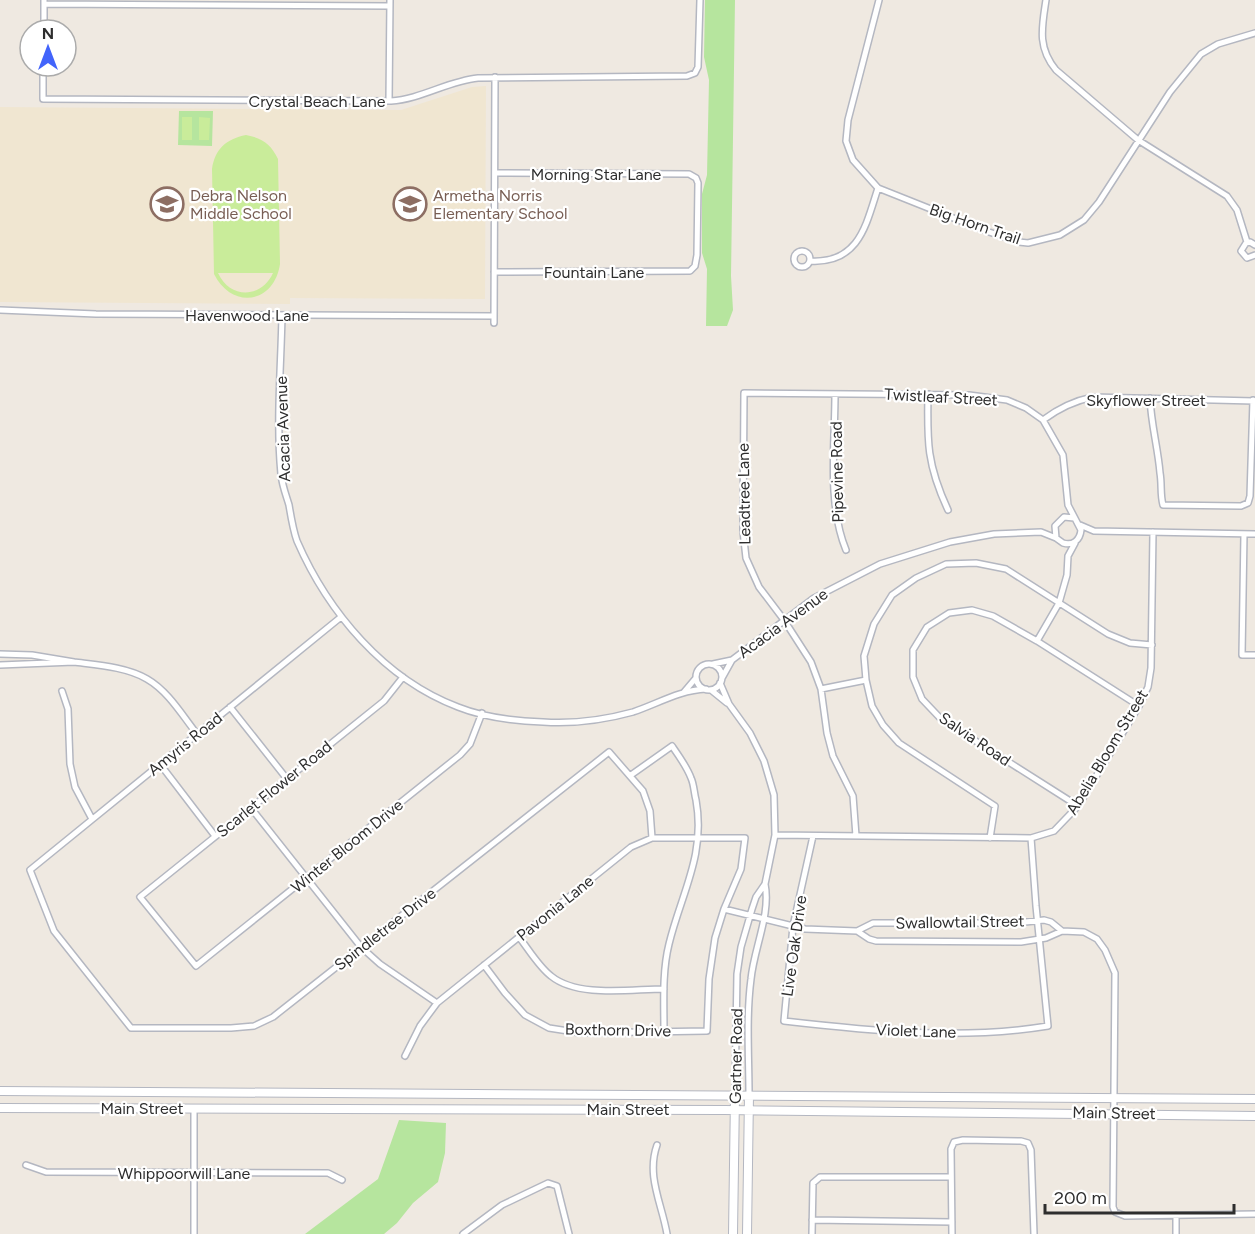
<svg xmlns="http://www.w3.org/2000/svg" width="1255" height="1234" viewBox="0 0 1255 1234" font-family="Figtree,sans-serif">
<rect width="100%" height="100%" fill="#efe9e1"/>
<path fill="#f0e6d1" d="M486,86L485,299L290,298V304L0,302V107L401,110L472,87Z"/>
<path fill="#b6e59e" d="M705,0H735L731,276L733,310L727,326H706L707,269L702,253V194L707,175L709,80L704,57Z
M179,111H213L212,146L178,145Z
M399,1120L446,1123L445,1153L438,1182L413,1203L397,1223L384,1234H305L378,1179Z"/>
<path fill="#c9ec9a" fill-rule="evenodd" d="M182,117H192V140H182Z
M199,117L210,118L209,140H199Z
M246,135C262,138 271,144 278,159L280,264C274,304 232,310 214,274L212,169C215,149 226,139 246,135ZM218,273H273C261,299 230,299 218,273Z"/>
<g fill="none" stroke-linecap="round" stroke-linejoin="round">
<g stroke="#b4b7c1" stroke-width="8">
<path id="street" d="M879,0L848,120L846,141L853,160L878,188L986,231L1019,242L1028,243L1060,235L1084,220L1099,202L1170,92L1201,54L1218,44L1255,33
M1046,0C1042,27 1037,47 1056,70L1138,140L1227,196L1237,210L1247,242
M44,4L390,6
M44,30V0
M43,66V99L391,101C421,99 448,81 478,78L687,76L695,73L698,67L700,0
M389,101L390,0
M1255,245L1250,242L1246,243L1241,251L1247,258L1255,255
M794 259a8 8 0 1 1 16 0a8 8 0 1 1-16 0Z
M810,261C859,264 866,225 878,188
M494,272L690,271L695,266L697,255L698,183L696,178L689,174L495,173
M0,310L96,314L494,316
M282,315C281,367 276,422 281,474C282,485 286,495 289,505C291,517 293,530 297,541C328,612 384,679 458,707C483,717 515,721 543,722C573,724 604,720 633,712C657,704 680,690 706,689
M494,323L495,77
M835,394C835,444 827,504 846,550
M928,394C927,442 927,465 948,510
M1150,398C1151,424 1158,448 1160,473C1162,484 1160,494 1163,505L1241,506L1248,503L1250,496L1253,400
M1043,420C1059,408 1073,401 1093,397L1254,401
M1080,525L1094,531L1255,534
M1244,534L1242,655H1255
M341,617L30,870L54,931L131,1028H231L254,1026L273,1017L609,752L643,791L650,811L652,838
M1037,641L1059,603L1067,575L1068,556L1075,543
M0,654L32,655L74,662L0,665
M74,662C97,665 127,667 147,679C168,691 182,715 197,734
M696 677a13 13 0 1 1 26 0a13 13 0 1 1-26 0Z
M713,664L732,660
M403,677L384,701L140,897L196,966L460,755L470,744L482,713
M722,678L732,660L814,598L880,564L950,542L994,534L1041,532L1056,538
M720,683L729,704L750,733L764,761L774,795L775,835L765,884L756,897L752,909L741,947L737,974L735,1095
M821,689L866,680
M711,690L727,703
M62,691L68,709L70,764L75,787L92,819
M684,692L695,679
M230,707L287,779
M160,764L215,836
M631,775L672,746C679,756 687,767 691,778C694,784 694,793 696,800C706,855 681,894 669,944C662,972 664,1003 664,1032
M1078,806L941,719L922,699L913,677V650L927,627L949,613L972,610L993,616L1037,641L1139,706
M251,808L361,947L380,964L437,1003
M775,835L1031,838L1054,831L1078,806L1139,706L1148,687L1151,668L1153,532
M813,836L793,926L784,1021C871,1031 962,1040 1048,1026L1036,906L1031,838
M856,836L853,796L833,756L827,733L821,689L811,662L784,620L759,587L746,558L743,531L744,393L969,395L1007,400L1026,408L1043,420L1063,455L1068,505L1081,530C1080,540 1073,546 1063,543L1056,538L1055,526L1064,517L1074,518
M990,838L995,806L899,743L883,725L872,706L866,680L864,656L874,624L892,595L916,578L946,564L976,563L1006,569L1108,634L1130,643L1152,645
M724,909L805,929L857,931L869,939L876,941L1021,942L1046,938L1062,931L1084,932L1097,939L1105,950L1115,973L1113,1207L1115,1212L1125,1216L1255,1214
M857,931L873,923H1016L1044,920L1051,922L1062,931
M519,937C529,950 539,967 551,976C578,998 631,989 664,989
M405,1056L420,1026L437,1003L631,847L652,838H745L741,869L724,909L715,938L709,979L707,1031L581,1033L549,1028L525,1015L505,993L484,965
M749,1095C749,1057 746,1018 751,979C754,948 771,914 765,884
M194,1108V1234
M657,1145C646,1176 662,1204 667,1234
M26,1165L46,1172L328,1173L342,1180
M1176,1215V1234
M812,1220L952,1222
M463,1234L502,1205L548,1183L557,1186L569,1234
M812,1234L813,1183L820,1177H951
M952,1234L951,1149L954,1142L963,1140L1021,1141L1028,1143L1031,1150L1034,1234"/>
</g>
<g stroke="#b4b7c1" stroke-width="10">
<path id="secondary" d="M0,1091L1255,1099
M0,1108L724,1110L1255,1116
M733,1234L735,1095
M747,1234L749,1095"/>
</g>
<use href="#street" stroke="#fff" stroke-width="5"/>
<use href="#secondary" stroke="#fff" stroke-width="8"/>
</g>
<defs>
<g id="school-ring" transform="scale(1.725)"><circle r="9.5" fill="#fff" stroke="#8d6e63" stroke-width="1.5"/><path d="M0-5L7-2L0 1L-7-2ZM-4 1L0 2.5L4 1V4Q0 6-4 4Z" fill="#8d6e63"/></g>
</defs>
<g fill-rule="evenodd">
<use href="#school-ring" x="167" y="204"/>
<use href="#school-ring" x="410" y="204"/>
</g>
<g text-anchor="middle" dominant-baseline="central" stroke-width="4.5" stroke-linejoin="round" paint-order="stroke">
<g font-size="16" fill="#2e2e2e" stroke="#fff">
<text x="317" y="101">Crystal Beach Lane</text>
<text x="596" y="174">Morning Star Lane</text>
<text transform="translate(975 224) rotate(19)">Big Horn Trail</text>
<text x="594" y="272">Fountain Lane</text>
<text x="247" y="315">Havenwood Lane</text>
<text transform="translate(941 397) rotate(3)">Twistleaf Street</text>
<text x="1146" y="400">Skyflower Street</text>
<text transform="translate(283 429) rotate(-92)">Acacia Avenue</text>
<text transform="translate(837 472) rotate(-91)">Pipevine Road</text>
<text transform="translate(744 494) rotate(-91)">Leadtree Lane</text>
<text transform="translate(783 623) rotate(-36)">Acacia Avenue</text>
<text transform="translate(975 739) rotate(34)">Salvia Road</text>
<text transform="translate(185 744) rotate(-39)">Amyris Road</text>
<text transform="translate(1107 752) rotate(-59)">Abelia Bloom Street</text>
<text transform="translate(274 789) rotate(-39)">Scarlet Flower Road</text>
<text transform="translate(347 846) rotate(-39)">Winter Bloom Drive</text>
<text transform="translate(555 908) rotate(-39)">Pavonia Lane</text>
<text transform="translate(960 922) rotate(-1)">Swallowtail Street</text>
<text transform="translate(385 929) rotate(-38)">Spindletree Drive</text>
<text transform="translate(794 946) rotate(-82)">Live Oak Drive</text>
<text transform="translate(618 1030) rotate(1)">Boxthorn Drive</text>
<text transform="translate(916 1031) rotate(2)">Violet Lane</text>
<text transform="translate(736 1056) rotate(-89)">Gartner Road</text>
<text x="142" y="1108">Main Street</text>
<text x="628" y="1109">Main Street</text>
<text transform="translate(1114 1113) rotate(1)">Main Street</text>
<text x="184" y="1173">Whippoorwill Lane</text>
</g>
<g font-size="16" fill="#785e54" stroke="#fff" text-anchor="start">
<text x="190" y="195">Debra Nelson<tspan x="190" dy="18">Middle School</tspan></text>
<text x="433" y="195">Armetha Norris<tspan x="433" dy="18">Elementary School</tspan></text>
</g>
</g>
<g transform="translate(48 48)"><circle r="28" fill="#ffffff" stroke="#ababab" stroke-width="1.5"/>
<path d="M0-4.5L10 22L0 15L-10 22Z" fill="#4264fb"/>
<text y="-9" font-size="16" font-weight="bold" text-anchor="middle" fill="#2e2e2e">N</text>
</g>
<path d="M1045 1204v9h189v-9" fill="none" stroke="#2e2e2e" stroke-width="3"/>
<text x="1054" y="1204" font-size="18" fill="#2e2e2e" stroke="#ffffff" stroke-width="4.5" paint-order="stroke">200 m</text>
</svg>
